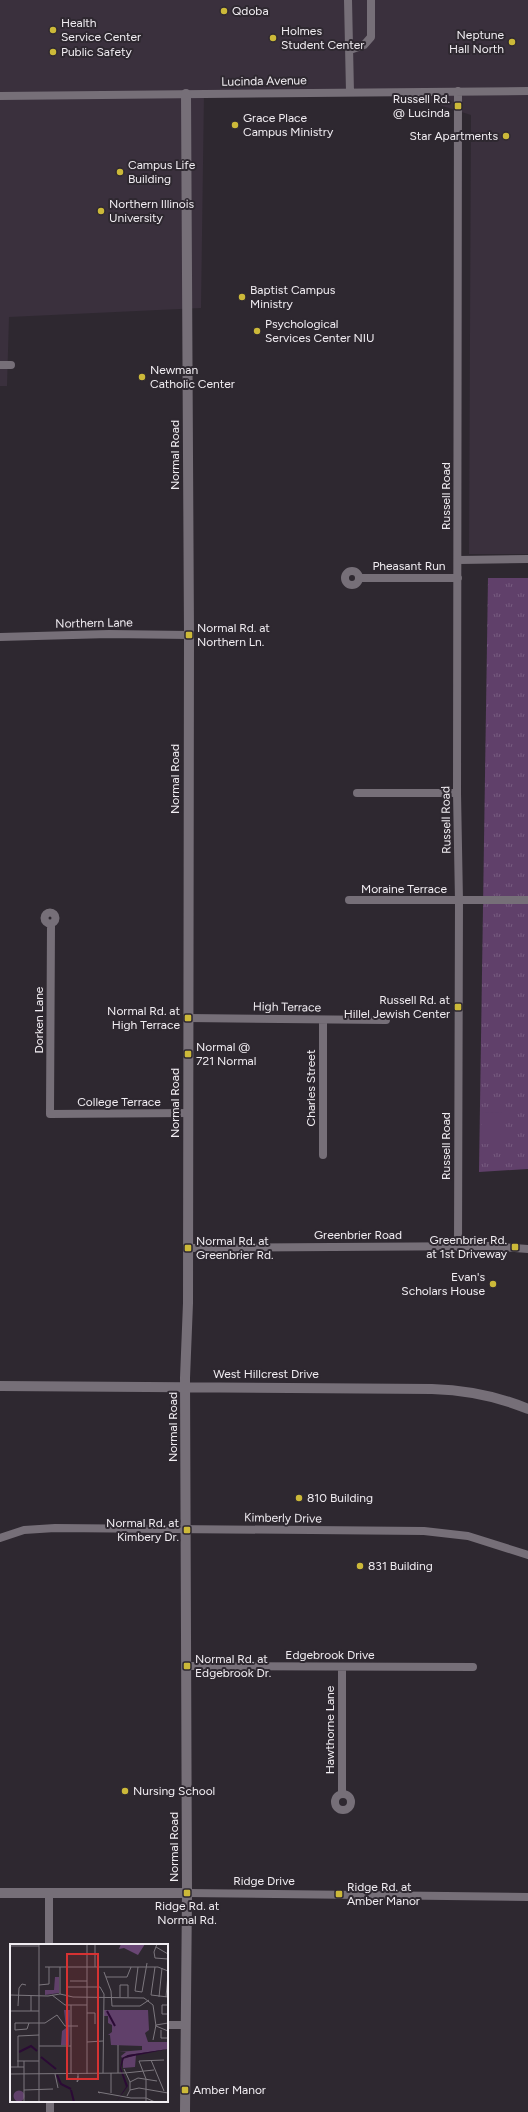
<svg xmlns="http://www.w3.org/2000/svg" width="528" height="2112" viewBox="0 0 528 2112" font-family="Figtree,sans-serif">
<defs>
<pattern id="park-tufts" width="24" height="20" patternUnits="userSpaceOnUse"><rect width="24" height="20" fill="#60406a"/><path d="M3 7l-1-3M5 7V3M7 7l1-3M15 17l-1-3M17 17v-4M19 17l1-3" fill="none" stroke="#775c80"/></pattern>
</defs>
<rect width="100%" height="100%" fill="#2e2830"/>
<path fill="#3a303d" d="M0,0H528V554H469L471,115L395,91L204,93L201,308L9,317L7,386H0Z"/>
<path fill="url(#park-tufts)" d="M488,578H528V1169L479,1172Z"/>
<path fill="#60406a" d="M502,1112V1144H482V1113Z"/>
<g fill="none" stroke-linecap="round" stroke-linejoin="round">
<path stroke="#766f78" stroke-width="8" d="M348,0L350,92
M350,50L364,45L371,37V0
M0,96L528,91
M0,365H11
M459,560L528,559
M345 578a7 7 0 1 1 14 0a7 7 0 1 1-14 0Z
M360,578H458
M0,637L109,634L189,635
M357,793H457
M349,900H528
M44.5 918a5.5 5.5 0 1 1 11 0a5.5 5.5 0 1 1-11 0Z
M51,925L50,1114L188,1113
M188,1018L386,1020
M323,1020V1155
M458,1247L459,901L457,793L458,91
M188,1248L490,1246L528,1249
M0,1538L24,1530L55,1528L424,1531L468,1536L528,1555
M187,1666L473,1667
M342,1667V1794
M335 1802a8 8 0 1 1 16 0a8 8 0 1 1-16 0Z
M49,1892V1945
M187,1893L528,1897
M167,2025H185
M50,2101V2112"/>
<path stroke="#766f78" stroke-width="10" d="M0,1386L432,1389C465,1390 497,1396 528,1409
M0,1893H187
M185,2112L187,1893L185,1378L188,1303L189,635L186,94"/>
</g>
<g fill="#ccb939" stroke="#2e2830" stroke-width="1.5">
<circle cx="224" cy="11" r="4"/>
<circle cx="53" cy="30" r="4"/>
<circle cx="273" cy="38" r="4"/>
<circle cx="512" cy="42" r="4"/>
<circle cx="53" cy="52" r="4"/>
<rect x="454" y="102" width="8" height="8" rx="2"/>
<circle cx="235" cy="125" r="4"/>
<circle cx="506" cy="136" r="4"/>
<circle cx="120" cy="172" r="4"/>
<circle cx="101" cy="211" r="4"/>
<circle cx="242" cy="297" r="4"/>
<circle cx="257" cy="331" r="4"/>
<circle cx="142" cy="377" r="4"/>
<rect x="185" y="631" width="8" height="8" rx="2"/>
<rect x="454" y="1003" width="8" height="8" rx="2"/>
<rect x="184" y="1014" width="8" height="8" rx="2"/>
<rect x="184" y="1050" width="8" height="8" rx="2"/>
<rect x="511" y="1243" width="8" height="8" rx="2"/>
<rect x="184" y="1244" width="8" height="8" rx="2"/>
<circle cx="493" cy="1284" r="4"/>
<circle cx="299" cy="1498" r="4"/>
<rect x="183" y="1526" width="8" height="8" rx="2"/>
<circle cx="360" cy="1566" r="4"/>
<rect x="183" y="1662" width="8" height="8" rx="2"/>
<circle cx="125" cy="1791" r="4"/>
<rect x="183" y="1889" width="8" height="8" rx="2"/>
<rect x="335" y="1890" width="8" height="8" rx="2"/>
<rect x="181" y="2086" width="8" height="8" rx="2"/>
</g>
<g text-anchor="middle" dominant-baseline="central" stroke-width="4" stroke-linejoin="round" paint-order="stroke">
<g font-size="12" fill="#f1edf2" stroke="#2e2830" text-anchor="start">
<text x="232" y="11">Qdoba</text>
<text x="61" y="23">Health<tspan x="61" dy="14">Service Center</tspan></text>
<text x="281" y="31">Holmes<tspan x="281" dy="14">Student Center</tspan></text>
<text x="504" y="35" text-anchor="end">Neptune<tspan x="504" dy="14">Hall North</tspan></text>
<text x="61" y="52">Public Safety</text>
<text x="450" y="99" text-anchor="end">Russell Rd.<tspan x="450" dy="14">@ Lucinda</tspan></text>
<text x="243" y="118">Grace Place<tspan x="243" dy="14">Campus Ministry</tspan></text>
<text x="498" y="136" text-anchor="end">Star Apartments</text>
<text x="128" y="165">Campus Life<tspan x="128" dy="14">Building</tspan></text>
<text x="109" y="204">Northern Illinois<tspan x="109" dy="14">University</tspan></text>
<text x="250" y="290">Baptist Campus<tspan x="250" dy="14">Ministry</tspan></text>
<text x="265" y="324">Psychological<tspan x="265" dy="14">Services Center NIU</tspan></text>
<text x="150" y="370">Newman<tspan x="150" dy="14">Catholic Center</tspan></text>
<text x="197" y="628">Normal Rd. at<tspan x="197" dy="14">Northern Ln.</tspan></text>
<text x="450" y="1000" text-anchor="end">Russell Rd. at<tspan x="450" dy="14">Hillel Jewish Center</tspan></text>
<text x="180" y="1011" text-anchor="end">Normal Rd. at<tspan x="180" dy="14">High Terrace</tspan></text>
<text x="196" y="1047">Normal @<tspan x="196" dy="14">721 Normal</tspan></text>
<text x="507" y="1240" text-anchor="end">Greenbrier Rd.<tspan x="507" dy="14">at 1st Driveway</tspan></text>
<text x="196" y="1241">Normal Rd. at<tspan x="196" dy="14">Greenbrier Rd.</tspan></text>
<text x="485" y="1277" text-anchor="end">Evan's<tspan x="485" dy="14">Scholars House</tspan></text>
<text x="307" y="1498">810 Building</text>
<text x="179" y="1523" text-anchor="end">Normal Rd. at<tspan x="179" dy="14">Kimbery Dr.</tspan></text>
<text x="368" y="1566">831 Building</text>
<text x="195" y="1659">Normal Rd. at<tspan x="195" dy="14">Edgebrook Dr.</tspan></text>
<text x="133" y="1791">Nursing School</text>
<text x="347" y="1887">Ridge Rd. at<tspan x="347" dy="14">Amber Manor</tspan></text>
<text x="187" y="1906" text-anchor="middle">Ridge Rd. at<tspan x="187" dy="14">Normal Rd.</tspan></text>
<text x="193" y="2090">Amber Manor</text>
</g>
<g font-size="12" fill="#f1edf2" stroke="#2e2830">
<text transform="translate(264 81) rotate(-1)">Lucinda Avenue</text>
<text transform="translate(175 455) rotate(-90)">Normal Road</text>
<text transform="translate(446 496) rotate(-90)">Russell Road</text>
<text x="409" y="566">Pheasant Run</text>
<text transform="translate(94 623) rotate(-1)">Northern Lane</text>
<text transform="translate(175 779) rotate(-90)">Normal Road</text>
<text transform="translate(446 820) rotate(-91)">Russell Road</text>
<text x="404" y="889">Moraine Terrace</text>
<text transform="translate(287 1007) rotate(1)">High Terrace</text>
<text transform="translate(39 1020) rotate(-90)">Dorken Lane</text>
<text transform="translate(311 1088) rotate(-90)">Charles Street</text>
<text x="119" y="1102">College Terrace</text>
<text transform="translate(175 1103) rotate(-90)">Normal Road</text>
<text transform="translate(446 1146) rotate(-90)">Russell Road</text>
<text x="358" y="1235">Greenbrier Road</text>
<text x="266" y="1374">West Hillcrest Drive</text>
<text transform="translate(173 1427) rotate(-90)">Normal Road</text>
<text transform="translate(283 1518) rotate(1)">Kimberly Drive</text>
<text x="330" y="1655">Edgebrook Drive</text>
<text transform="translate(330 1730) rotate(-90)">Hawthorne Lane</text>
<text transform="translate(174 1847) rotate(-90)">Normal Road</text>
<text x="264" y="1881">Ridge Drive</text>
</g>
</g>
<g transform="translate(10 1944)">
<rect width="158" height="158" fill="#2e2830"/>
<path d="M45,33H49V49L35,51V46H44Z" fill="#60406a"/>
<path d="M135,0L128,11L114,4L109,5L111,0Z" fill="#694674"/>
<path d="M54,66H60L59,101H51L52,87L56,84ZM94,66H138L139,86L135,89L138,98H158V105L118,111L112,114L111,112L116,108H109L132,106V102L101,101L100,91H98L102,88V81L98,79V72H94ZM126,111L125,123L113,124V129V115ZM3.5 152a5.5 5.5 0 1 1 11 0a5.5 5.5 0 1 1-11 0Z" fill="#60406a"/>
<path d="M158,105L114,114L111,124L118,142L106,158L116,143L110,125L112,114L118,111Z" fill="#2b0a35"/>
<path fill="none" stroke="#2b0a35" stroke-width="2" d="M97,67L105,82M9,108L21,102L27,107M31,113L46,125M47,131L51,140L61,145M61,146L64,158"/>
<path fill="none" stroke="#7c777e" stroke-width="1" d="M85,0V23M0,2H29M146,3L158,10M145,14L144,8L147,0M145,14L158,15M35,23H148L158,27M128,23L125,47L132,48L137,19M145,23L141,51L158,53M94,28L101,47L102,62H130L139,56M96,33H117L121,23M60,37H77M29,41L39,40V23M57,43H90L94,50L93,129M50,50V23M0,51L38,52L50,50L63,53L134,54L143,61L146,82L158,87M42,51L55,61H77M21,52V67M110,53V41H118V53M149,53L152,24M156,53L158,31M158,61H152V70H158M8,62L9,44L12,40L16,41M0,67H29M77,69H85V80M19,79L17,85L5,86V79H35L47,71L55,82H68M151,86V94H158M143,96L146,81L158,79M77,98L93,97M29,102H61M141,116L154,147M7,117H29M0,123H14M8,123V92L29,91M114,125L120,138V146M101,129V149M108,129V101M0,130L115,129L144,126M45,130L48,144M61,130V61M68,130V137L67,138L68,132M77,130V0M120,138L128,134L147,137M14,146L43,145M90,149L88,148L121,154H136L145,158M117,152L120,146L129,144L158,149M14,158V117M29,158V0M136,158V135L129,117L154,116"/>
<path fill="#d73232" fill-opacity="0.15" stroke="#d73232" stroke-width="2" d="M57,10H88V135H57Z"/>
<rect width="158" height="158" fill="none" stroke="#f1edf2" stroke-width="2"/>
</g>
</svg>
